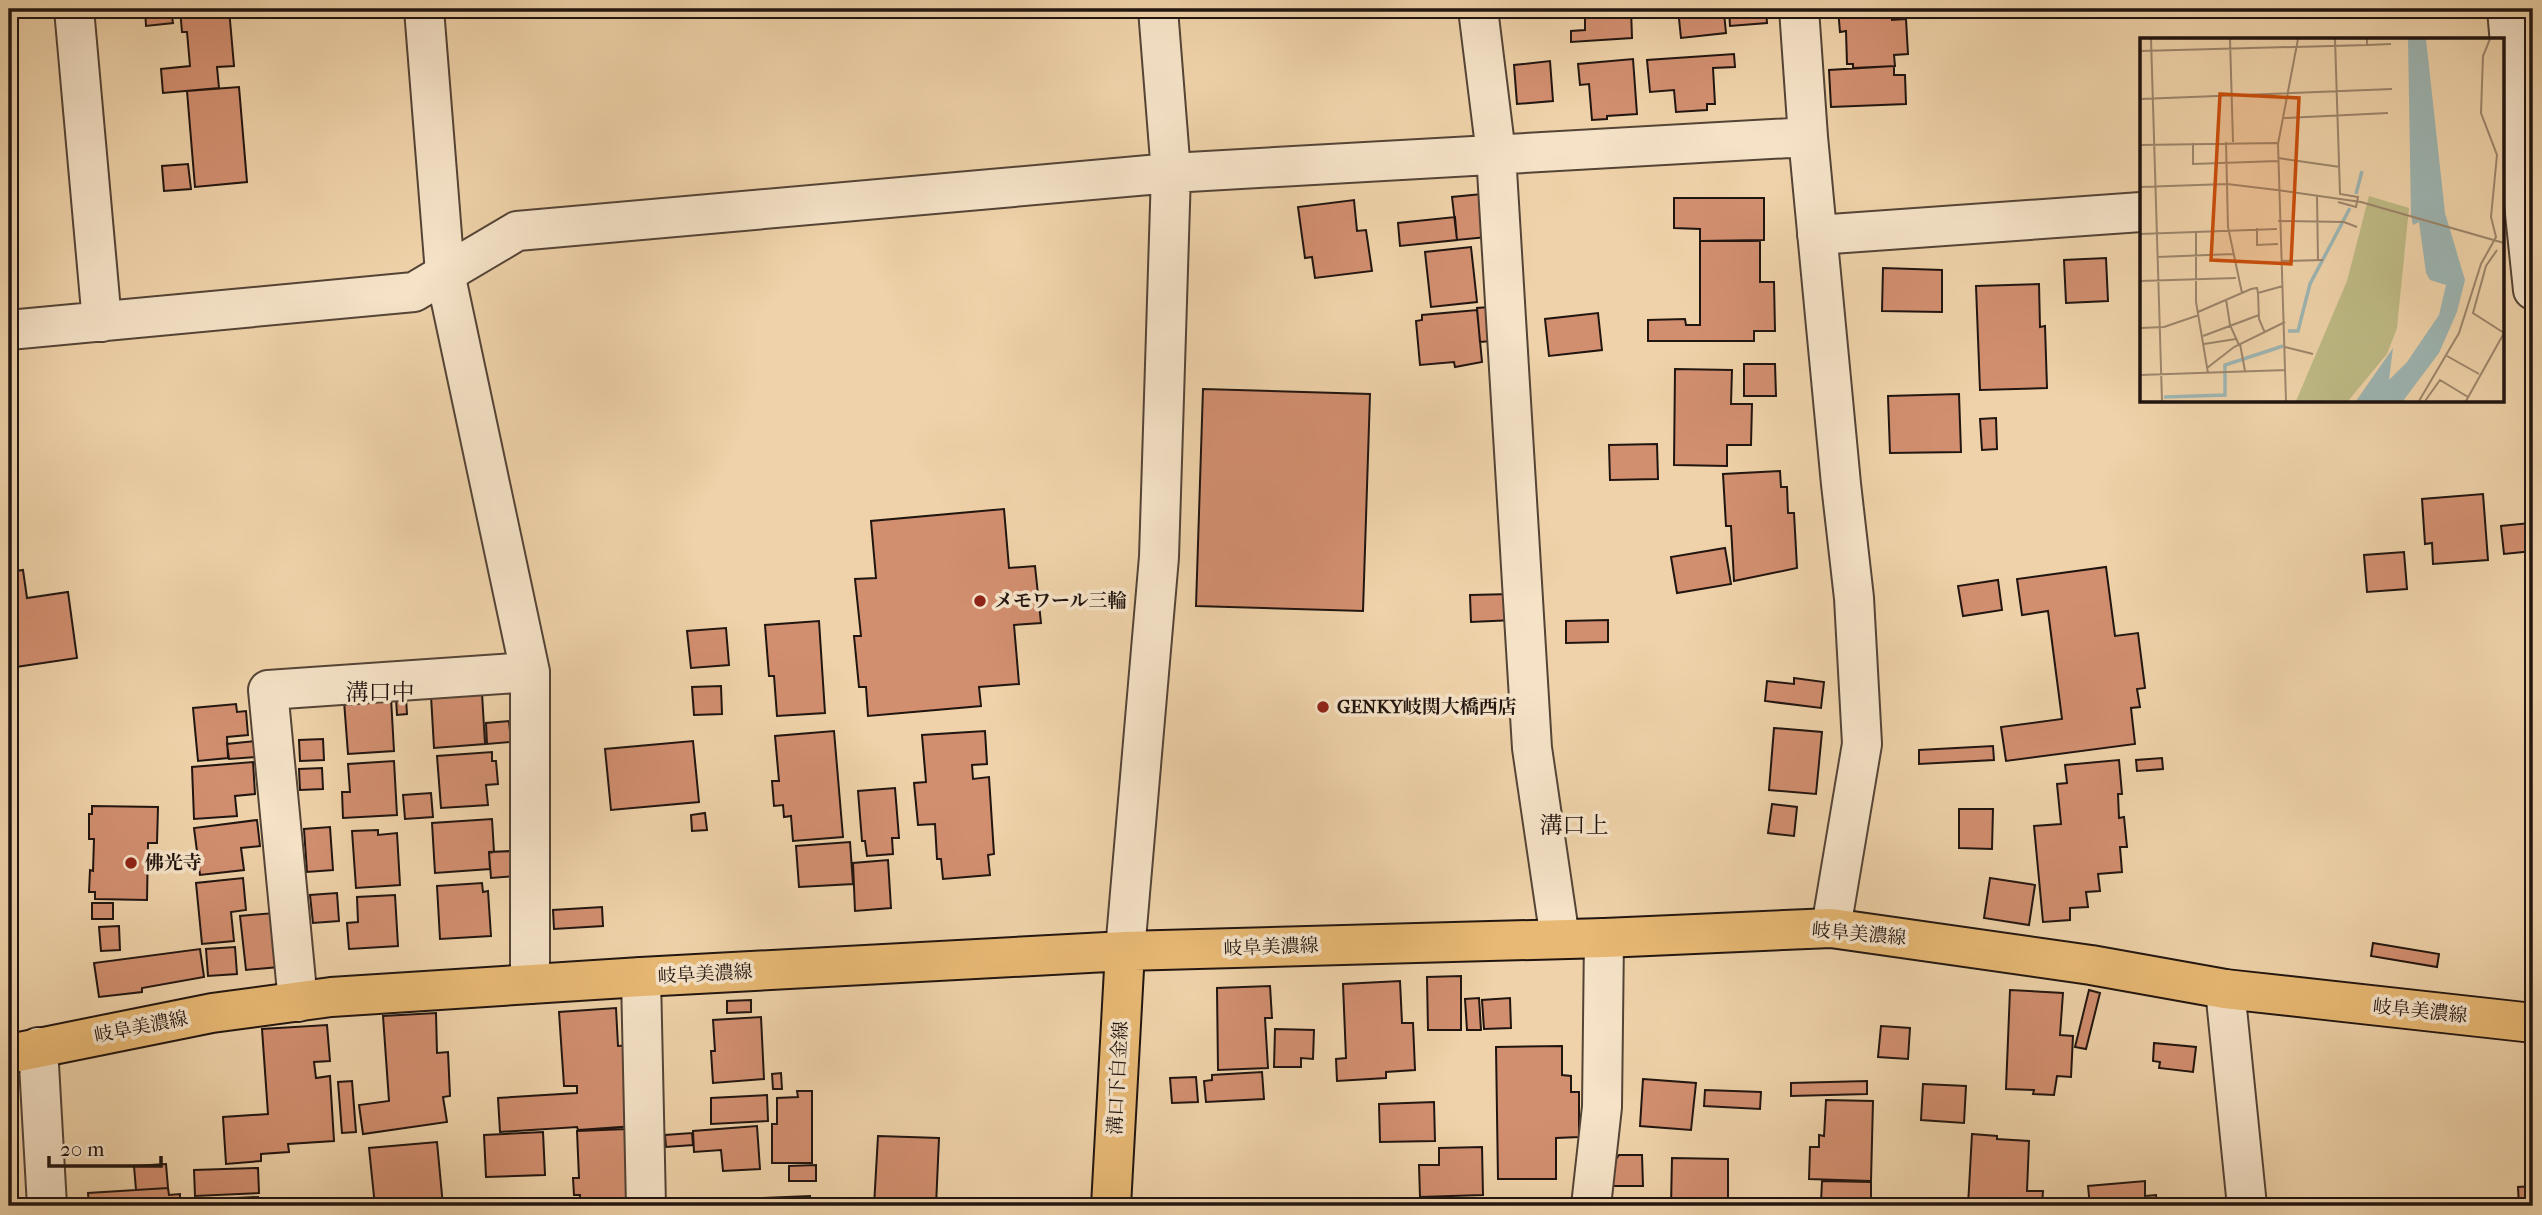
<svg xmlns="http://www.w3.org/2000/svg" width="2542" height="1215" viewBox="0 0 2542 1215" font-family="'IM FELL French Canon','Noto Serif JP',serif">
<rect width="100%" height="100%" fill="#efd2a9"/>
<filter id="stains"><feTurbulence type="fractalNoise" baseFrequency=".00286" numOctaves="4"/><feColorMatrix values="0 0 0 0 .2 0 0 0 0 .09 0 0 0 0 .02 0 0 0 .5 -.17"/></filter>
<radialGradient id="worn" r=".72"><stop offset=".6" stop-color="#630" stop-opacity="0"/><stop offset="1" stop-color="#630" stop-opacity=".3"/></radialGradient>
<path fill="#d28f70" stroke="#211510" stroke-width="2" d="M145,9H171L173,23L146,26Z
M180,9H229L234,66L217,67L219,88L163,93L161,69L190,66L187,32H182Z
M1569,9H1631L1632,38L1571,42V31L1585,30V16H1569Z
M1678,9H1729V13H1724L1726,33L1681,38Z
M1729,9H1766L1767,23L1730,26Z
M1838,9H1892V20L1906,19L1908,54L1894,55L1895,66L1853,68V64H1847L1846,31L1840,32Z
M2526,19H2533V57H2529Z
M1734,54L1735,67L1713,68L1715,104H1707V110L1676,112L1674,90L1650,92L1647,60Z
M1633,59L1637,114L1607,116V119L1592,120L1589,84L1580,85L1578,64Z
M1550,61L1553,101L1517,104L1514,65Z
M1894,66V75H1905L1906,104L1831,107L1829,70Z
M239,87L247,182L195,187L187,91Z
M188,164L191,189L164,191L162,166Z
M1492,193L1497,236L1457,240L1452,197Z
M1674,198H1764V240L1700,241V229L1674,228Z
M1354,200L1357,231L1366,230L1372,271L1315,278L1312,257L1305,258L1298,207Z
M1455,217L1457,240L1400,246L1398,223Z
M1700,241H1760V282H1774L1775,331H1754V341H1648V320L1685,319L1686,325H1700Z
M1471,247L1477,302L1431,307L1425,252Z
M2106,258L2108,301L2066,303L2064,260Z
M1883,268L1942,270V312L1882,311Z
M2039,284L2040,327L2045,326L2047,388L1980,390L1976,286Z
M1502,306L1505,340L1480,342L1477,308Z
M1477,310L1482,362L1455,367L1454,362L1420,365L1416,321L1422,320V315Z
M1598,313L1602,350L1549,356L1545,319Z
M1744,364H1775L1776,396H1744Z
M1675,369L1732,370L1731,404H1752L1751,445H1727V466L1674,465Z
M1203,389L1370,394L1363,611L1196,606Z
M1959,394L1961,452L1890,453L1888,396Z
M1996,418L1997,449L1982,450L1980,419Z
M1657,444L1658,479L1610,480L1609,445Z
M1780,471L1781,487H1787L1788,513H1794L1797,568L1734,581L1731,526H1726L1723,474Z
M2483,494L2488,560L2433,564L2432,543L2425,544L2422,499Z
M1004,509L1009,568L1035,566L1041,623L1014,625L1019,684L979,687L981,706L868,716L866,687H859L854,636H861L855,579L876,578L871,521Z
M2530,523L2533,551L2504,554L2501,526Z
M1725,548L1731,584L1677,593L1671,557Z
M2404,552L2407,589L2367,592L2364,555Z
M2106,567L2115,636L2138,633L2145,688L2137,689L2140,707L2131,708L2135,744L2006,761L2001,727L2062,719L2048,611L2022,615L2017,579Z
M23,570L27,598L68,592L77,658L9,668V572Z
M1998,580L2002,610L1963,616L1958,586Z
M1512,594L1514,620L1471,622L1470,595Z
M1608,620V642L1566,643V621Z
M819,621L825,713L777,716L774,676H769L765,625Z
M726,628L729,665L691,668L687,631Z
M1794,678L1824,682L1821,708L1765,701L1767,681L1794,684Z
M721,686L722,714L694,715L692,687Z
M482,693L485,744L434,748L431,696Z
M391,698L394,751L348,754L344,701Z
M396,698H406L407,714L397,715Z
M236,704L237,712L246,711L248,735L227,737L228,758L198,761L193,708Z
M509,721L511,742L487,744L486,723Z
M1774,728L1822,732L1816,794L1769,790Z
M834,731L843,837L793,841L791,816L784,817L783,805L774,806L772,781H779L775,736Z
M985,731L987,764L972,765L973,779L989,777L994,854L988,855L990,875L943,879L941,859H937L935,824L918,825L914,783L926,782L922,735Z
M323,739L324,760L300,761L299,740Z
M255,741L256,757L229,759L227,744Z
M693,741L699,802L611,810L605,749Z
M1993,746L1994,760L1919,764V750Z
M492,752V761H496L498,784L486,785L488,805L441,808L437,756Z
M2162,758L2163,769L2137,771L2136,760Z
M2119,760L2122,794H2118L2119,818L2124,817L2127,847H2120L2122,872L2098,874L2100,891L2086,892L2088,907L2070,908V920L2043,922L2034,826L2061,824L2057,784L2067,783L2065,765Z
M394,761L397,815L343,818L342,792H350L348,764Z
M253,762L255,794L235,796L237,816L194,819L192,767Z
M322,768L323,789L300,790L299,769Z
M895,788L899,838H892L893,854L867,856L865,841H862L858,791Z
M431,793L433,817L405,819L403,795Z
M1772,804L1797,807L1794,836L1768,833Z
M92,806L158,807L157,843H148L147,900L95,899V892H89L90,870L93,871L94,839H89V814H92Z
M1959,809H1993L1992,849L1959,848Z
M705,813L707,830L692,831L691,815Z
M492,819L494,852L489,853L490,869L435,873L432,823Z
M257,820L260,846L241,848L244,870L200,875L194,828Z
M330,827L333,870L307,872L304,829Z
M378,830V835L397,833L400,885L356,888L352,831Z
M850,842L853,884L799,887L796,846Z
M513,851L515,876L491,878L489,852Z
M888,860L891,908L855,911L853,863Z
M243,878L246,910L231,912L234,941L202,944L196,883Z
M1990,878L2035,885L2029,925L1984,918Z
M482,883L483,892L488,891L491,936L440,939L437,886Z
M337,893L339,921L313,923L310,895Z
M395,895L398,946L349,949L347,923L358,922L357,897Z
M92,903H113V919H92Z
M602,907L603,926L554,929L553,910Z
M274,913L279,967L246,970L240,916Z
M119,926L120,950L101,951L99,927Z
M2373,943L2439,954L2437,967L2371,956Z
M235,947L237,974L208,976L206,949Z
M200,949L204,977L142,988V992L99,997L94,963Z
M1461,976V1030H1428L1427,977Z
M1400,981L1402,1023H1413L1415,1070L1386,1072V1078L1337,1081L1336,1059L1346,1058L1343,984Z
M1270,986L1272,1018H1265L1268,1068L1218,1070L1217,988Z
M2010,990L2063,993L2060,1035L2073,1036L2071,1077L2057,1076L2054,1095L2033,1094L2034,1090L2006,1089Z
M2089,990L2100,993L2086,1049L2075,1047Z
M1479,998L1481,1030H1467L1465,999Z
M1510,998L1511,1028L1484,1029L1482,1000Z
M751,1000V1012L727,1013V1001Z
M616,1008L618,1046L630,1045L635,1126L578,1130L577,1127L500,1132L498,1098L577,1093V1086H564L559,1012Z
M436,1013L437,1053L448,1052L450,1096L443,1097L447,1122L363,1134L359,1105L389,1101L383,1016Z
M761,1017L764,1079L713,1083L711,1051H715L713,1020Z
M327,1025L330,1061L314,1062L316,1078L330,1076L334,1141L288,1144L289,1152L261,1154V1161L226,1164L223,1117L268,1114L262,1029Z
M1881,1026L1910,1028L1908,1059L1878,1057Z
M1275,1029L1314,1030L1313,1059L1301,1058V1067H1274Z
M2154,1043L2196,1047L2193,1072L2159,1068L2160,1062L2153,1061Z
M1562,1046V1075L1571,1076V1092H1579V1137L1556,1138V1179H1498L1496,1047Z
M1262,1072L1264,1099L1206,1102L1204,1081L1212,1080V1075Z
M781,1073L782,1089H773L772,1074Z
M1196,1077L1198,1102L1172,1103L1170,1078Z
M1643,1079L1696,1083L1691,1130L1640,1126Z
M352,1081L356,1132L342,1133L338,1082Z
M1867,1081V1094L1791,1096V1083Z
M1923,1084L1966,1086L1964,1123L1921,1120Z
M1705,1090L1761,1092L1760,1109L1704,1106Z
M797,1091H812V1163H772V1124H777V1098L798,1097Z
M9,1093H17L18,1120L9,1121Z
M767,1095L768,1121L711,1124V1098Z
M1826,1100L1873,1101L1871,1181L1809,1179L1810,1147H1819V1135L1824,1136Z
M1434,1102L1435,1141L1380,1142L1379,1104Z
M757,1126L760,1169L723,1171L721,1150L694,1152L693,1131Z
M627,1129L631,1206H580V1195H574L573,1178H579L577,1131Z
M543,1132L545,1175L486,1177L484,1135Z
M692,1133L693,1145L666,1147L665,1135Z
M1972,1134L1997,1136V1139L2029,1141L2027,1191H2043L2042,1206H1968Z
M878,1136L939,1138L936,1206H874Z
M437,1142L443,1206H375L369,1148Z
M1482,1147L1483,1195L1420,1197L1419,1165H1439V1148Z
M1619,1155H1642L1643,1186H1613V1163Z
M1672,1158L1728,1159V1201L1743,1202L1742,1206H1671Z
M166,1164L168,1188L136,1190L134,1166Z
M816,1165V1181H789V1166Z
M258,1168L259,1193L195,1196L194,1170Z
M1822,1181L1871,1182V1203L1821,1202Z
M2145,1181V1196L2156,1195L2157,1206H2090L2088,1186Z
M2533,1186V1206H2519L2518,1187Z
M168,1188L169,1195L180,1194V1206H89L88,1193Z
M810,1196V1206H763L762,1198Z
M258,1197V1206H196V1200Z
M1542,1198H1575V1206H1542Z
M2402,1198V1206H2345V1202Z
M756,1199L757,1206H699V1202Z
M1471,1202L1532,1203V1206H1471Z"/>
<g fill="none" stroke-linecap="round" stroke-linejoin="round">
<g stroke="#544436" stroke-width="42">
<path id="minor" d="M74,9L102,322
M424,9L445,273L530,672V984
M1478,9L1496,154L1532,748L1560,939
M1799,9L1808,137L1841,484L1854,598L1862,744L1831,928
M2507,9L2522,185L2533,290
M1817,235L2141,212
M9,330L414,292L517,231L1171,173L1808,137
M1125,951L1159,557L1171,173L1158,9
M641,977L646,1206
M2225,989L2247,1206
M298,1002L268,690L530,672
M38,1047L47,1206
M1591,1206L1602,1107L1604,938"/>
</g>
<g stroke="#211510" stroke-width="42">
<path id="major" d="M9,1054L212,1013L331,997L641,977L1125,951L1604,938L1831,928L2091,965L2225,989L2533,1023
M1111,1206L1125,951"/>
</g>
<use href="#minor" stroke="#f5e2c7" stroke-width="38"/>
<use href="#major" stroke="#e8b974" stroke-width="38"/>
</g>
<g fill="#8f2418" stroke="#f5e2c7" stroke-width="2.5">
<circle cx="980" cy="601" r="7"/>
<circle cx="1323" cy="707" r="7"/>
<circle cx="131" cy="863" r="7"/>
</g>
<g text-anchor="middle" dominant-baseline="central" stroke-width="7" stroke-linejoin="round" paint-order="stroke">
<g font-size="19" font-weight="bold" fill="#211510" stroke="#f5e2c7" text-anchor="start">
<text x="994" y="601">メモワール三輪</text>
<text x="1337" y="707">GENKY岐関大橋西店</text>
<text x="145" y="863">佛光寺</text>
</g>
<g font-size="19" fill="#211510" stroke="#f5e2c7">
<text transform="translate(1859 934) rotate(5)">岐阜美濃線</text>
<text transform="translate(1271 947) rotate(-2)">岐阜美濃線</text>
<text transform="translate(705 974) rotate(-3)">岐阜美濃線</text>
<text transform="translate(2420 1011) rotate(6)">岐阜美濃線</text>
<text transform="translate(141 1027) rotate(-11)">岐阜美濃線</text>
<text transform="translate(1118 1078) rotate(-87)">溝口下白金線</text>
</g>
<g font-size="23" fill="#211510" stroke="#f5e2c7">
<text x="380" y="692">溝口中</text>
<text x="1574" y="825">溝口上</text>
</g>
</g>
<g transform="translate(2140 38)">
<rect width="364" height="364" fill="#efd2a9"/>
<path d="M229,158L269,170L257,290L247,316L208,363H156L207,243Z" fill="#beba85"/>
<path d="M268,1H286L305,175L325,242L317,274L299,315L263,363H216L253,310L249,342L267,324L299,277L306,247L290,242L286,235L279,184L273,187L271,177Z" fill="#9db5b2"/>
<path fill="none" stroke="#9db5b2" stroke-width="3.5" d="M216,156L222,133M148,293H158L170,246L210,170M24,359L85,357V327L143,308"/>
<path fill="none" stroke="#9d866c" stroke-width="2" d="M11,1L22,363M90,1L93,104M195,1L200,156L218,159L216,169L198,164M227,7L251,6M0,13L227,7V1M0,61L252,51M144,80L248,75M86,104L88,189L102,255M53,105V126L138,123M0,107L137,105M138,120L200,129M0,149L87,146L137,152M137,152L221,164L364,205M177,157L178,223M138,183L204,184L217,189M117,190V207L138,206M56,195V264L68,335M0,196L137,191M357,212L346,228L333,275L364,295M17,219L93,216M141,223L183,222M0,243L96,240M118,255L119,281L125,295M86,261L90,287L99,307M58,274L111,251L117,250L118,255L143,248M0,290L24,289L59,277M63,298L119,277M64,306L96,301M100,306L105,333M145,309L173,316M307,318L339,336M67,330L94,309L145,284M0,337L146,332M146,363L138,106L158,1M279,363L319,295L341,226L356,199L351,179L357,117L341,75L343,18L350,1M285,363L300,342L328,359M326,363L364,295"/>
<path fill="#ca4f0d" fill-opacity="0.15" stroke="#ca4f0d" stroke-width="3.5" d="M80,56L159,60L151,226L71,222Z"/>
<rect width="364" height="364" fill="none" stroke="#211510" stroke-width="3.5"/>
</g>
<rect width="2542" height="1215" fill="none" stroke="#efd2a9" stroke-width="35"/>
<rect x="10" y="10" width="2521" height="1194" fill="none" stroke="#211510" stroke-width="3.5"/>
<rect x="18" y="18" width="2507" height="1180" fill="none" stroke="#211510" stroke-width="2"/>
<path d="M49 1156v10h112v-10" fill="none" stroke="#211510" stroke-width="3.5"/>
<text x="60" y="1156" font-size="21" fill="#211510" stroke="#f5e2c7" stroke-width="5" paint-order="stroke">20 m</text>
<rect width="100%" height="100%" filter="url(#stains)"/>
<rect width="100%" height="100%" fill="url(#worn)"/>
</svg>
